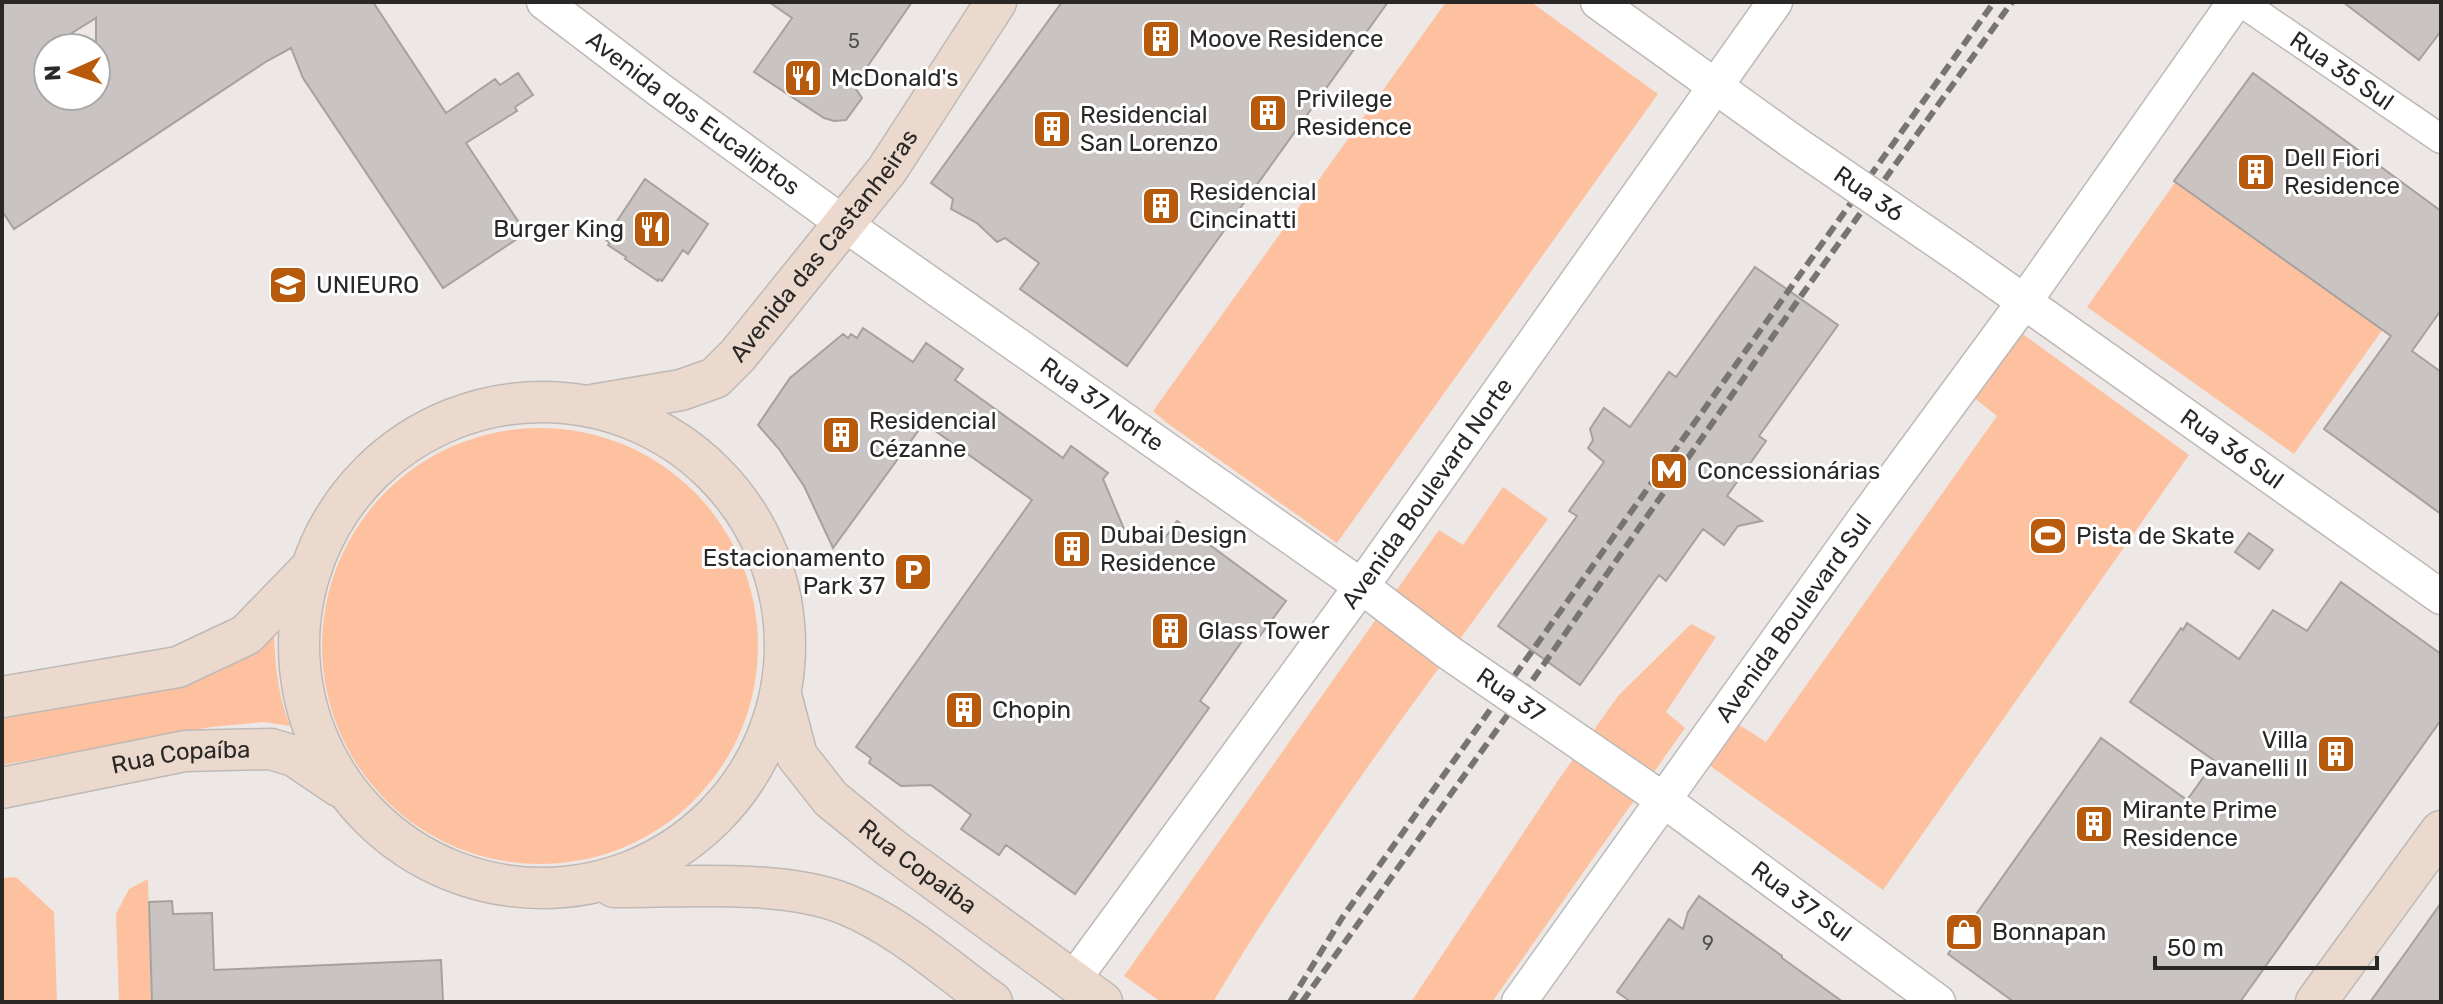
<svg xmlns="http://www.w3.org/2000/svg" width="2443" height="1004" viewBox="0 0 2443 1004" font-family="Rubik,sans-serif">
<rect width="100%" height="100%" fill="#ede8e5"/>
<path fill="#fdc19f" d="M1446,2H1531L1658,94L1337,543L1167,423L1153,411Z
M2176,181L2383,329L2294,454L2087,307Z
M2020,332L2189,455L1883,890L1709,765L1738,724L1766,742L1997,416L1973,397Z
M322 646a218 218 0 1 1 436 0a218 218 0 1 1-436 0Z
M1503,487L1548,519C1432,677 1314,834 1213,1002H1161L1124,976L1439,530L1463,545Z
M1691,624L1716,637L1666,712L1685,728L1492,1002H1411L1559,779L1618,696Z
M274,632C275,666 278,695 290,726L263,722L211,727L2,765V715Z
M16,877L54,912L57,1002H2V878Z
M148,879L151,1002H119L116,914L129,889Z"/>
<path fill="#c9c4c2" stroke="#a6a19f" stroke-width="2" fill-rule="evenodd" d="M2,2H373L446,113L495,79L500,85L518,73L533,95L515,107L517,111L466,143L526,233L443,288L303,78L291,48L267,61L14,229L2,211ZM96,18V96H48V48Z
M769,2H912L854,86L862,98L846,120L834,121L824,118L754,72L792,18Z
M1062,2H1388L1127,366L1020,289L1039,263L1005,238L997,242L977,223L951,209L953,199L931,183Z
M2343,2H2441V31L2419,60Z
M2253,73L2441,211V310L2412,351L2441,372V514L2324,429L2391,336L2174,181Z
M645,179L708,224L688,254L683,250L662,281L659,279L658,281L625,259L626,257L608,245L610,243L605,239Z
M1755,267L1838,325L1759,436L1766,441L1727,496L1762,521L1738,526L1724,545L1703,529L1666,581L1659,575L1580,685L1498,626L1577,516L1569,511L1604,462L1588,448L1593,440L1590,429L1604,408L1630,427L1669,372L1676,377Z
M863,328L913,362L926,343L963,369L955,380L1063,458L1071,446L1108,473L1103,479L1127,536L1165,538L1177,521L1286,601L1259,637L1250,630L1200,701L1209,708L1075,894L1006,845L999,855L961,829L971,815L931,785L901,786L869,763L871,758L856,747L1032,500L924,423L833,548L804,486L779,449L758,425L790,378L843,334L848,338L851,334L857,338Z
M2249,533L2273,550L2259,569L2235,552Z
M2341,582L2441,654V720L2240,1002H2014L1948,954L2101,738L2187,800L2215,761L2130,702L2181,628L2183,630L2187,623L2239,659L2273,610L2307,631Z
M1699,896L1782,956V958L1843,1002H1631L1617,992L1669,919L1683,929L1688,912Z
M172,901L173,914L212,913L214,970L441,960L443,1002H152L149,902Z
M2441,903V1002H2370L2404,955Z"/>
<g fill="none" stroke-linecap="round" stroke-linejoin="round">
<g stroke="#beb9b6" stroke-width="31">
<g id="minor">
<path id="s1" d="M2241,2L2441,139"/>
</g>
</g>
<g stroke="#beb9b6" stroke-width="37">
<g id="tertiary">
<path id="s2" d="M544,2L661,91L843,223L1361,586L1448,652"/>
<path d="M1598,2L1793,142"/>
<path id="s3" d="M1961,257L2441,597"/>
<path id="s4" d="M1582,744L1665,801L1938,1002"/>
<path id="s5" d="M1073,980L1371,573L1775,2"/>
<path id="s6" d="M1519,1002L1863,521L2024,302L2235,2"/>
</g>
</g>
<g stroke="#beb9b6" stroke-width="43">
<g id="secondary">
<circle cx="542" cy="645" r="243"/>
<path id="s7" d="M592,405L681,390L715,378L738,355L887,170L996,2"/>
<path id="s8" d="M781,695L797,756L831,799L891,848L1102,1002"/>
<path d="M2,697L178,667L246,635L312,567"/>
<path id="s9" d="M2,788L185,751L271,749L294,756L340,787"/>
<path d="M614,887C681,887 784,879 845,904C899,926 945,968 992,1002"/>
<path d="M2316,1002L2441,831"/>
</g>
</g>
<use href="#minor" stroke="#fff" stroke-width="28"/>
<use href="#tertiary" stroke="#fff" stroke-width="34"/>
<use href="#secondary" stroke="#ecd9cd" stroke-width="40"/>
<path stroke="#777472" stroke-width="6" stroke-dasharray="12 6" stroke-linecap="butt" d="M1290,1002L1342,918L1994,2
M1302,1002L1544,664L1801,296L2012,2"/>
<g stroke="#beb9b6" stroke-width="37" stroke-linecap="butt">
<g id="tertiary-bridge">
<path id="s10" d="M1793,142L1961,257"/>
<path id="s11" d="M1448,652L1582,744"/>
</g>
</g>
<use href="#tertiary-bridge" stroke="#fff" stroke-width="34"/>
</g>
<defs>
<g id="building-square" transform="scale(2)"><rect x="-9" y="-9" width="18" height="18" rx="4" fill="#b85a0c" stroke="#fff"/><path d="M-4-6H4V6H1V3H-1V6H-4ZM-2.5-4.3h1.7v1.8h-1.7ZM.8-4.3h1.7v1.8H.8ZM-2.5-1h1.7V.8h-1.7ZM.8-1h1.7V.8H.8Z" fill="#fff"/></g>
<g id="restaurant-square" transform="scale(2)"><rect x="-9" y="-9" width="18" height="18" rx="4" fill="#b85a0c" stroke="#fff"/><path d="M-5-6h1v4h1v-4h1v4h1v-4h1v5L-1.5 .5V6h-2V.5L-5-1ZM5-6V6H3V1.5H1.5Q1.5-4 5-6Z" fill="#fff"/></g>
<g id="university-square" transform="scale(2)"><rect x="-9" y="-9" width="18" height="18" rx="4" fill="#b85a0c" stroke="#fff"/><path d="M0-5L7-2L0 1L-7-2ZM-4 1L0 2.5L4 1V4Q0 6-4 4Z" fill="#fff"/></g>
<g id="metro-square" transform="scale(2)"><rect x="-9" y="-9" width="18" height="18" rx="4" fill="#b85a0c" stroke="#fff"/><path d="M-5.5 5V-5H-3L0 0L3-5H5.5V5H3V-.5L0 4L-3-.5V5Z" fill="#fff"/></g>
<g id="stadium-square" transform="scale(2)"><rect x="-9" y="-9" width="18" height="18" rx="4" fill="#b85a0c" stroke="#fff"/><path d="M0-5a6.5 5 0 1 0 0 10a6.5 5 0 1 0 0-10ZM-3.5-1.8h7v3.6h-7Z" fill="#fff"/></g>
<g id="parking-square" transform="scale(2)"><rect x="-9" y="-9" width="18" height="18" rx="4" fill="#b85a0c" stroke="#fff"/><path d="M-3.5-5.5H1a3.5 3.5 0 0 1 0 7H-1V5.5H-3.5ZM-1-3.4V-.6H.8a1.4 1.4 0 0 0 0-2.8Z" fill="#fff"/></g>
<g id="shop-square" transform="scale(2)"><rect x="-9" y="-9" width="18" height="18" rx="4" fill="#b85a0c" stroke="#fff"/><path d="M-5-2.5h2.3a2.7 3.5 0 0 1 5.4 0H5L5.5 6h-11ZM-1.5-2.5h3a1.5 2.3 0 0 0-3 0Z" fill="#fff"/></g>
</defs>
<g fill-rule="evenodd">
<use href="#building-square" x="1161" y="39"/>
<use href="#restaurant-square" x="803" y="78"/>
<use href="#building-square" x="1268" y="113"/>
<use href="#building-square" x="1052" y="129"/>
<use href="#building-square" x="2256" y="172"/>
<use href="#building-square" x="1161" y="206"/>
<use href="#restaurant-square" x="652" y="229"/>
<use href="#university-square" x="288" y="285"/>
<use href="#building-square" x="841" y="435"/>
<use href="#metro-square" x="1669" y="471"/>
<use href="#stadium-square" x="2048" y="536"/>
<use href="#building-square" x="1072" y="549"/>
<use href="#parking-square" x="913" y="572"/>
<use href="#building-square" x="1170" y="631"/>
<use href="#building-square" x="964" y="710"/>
<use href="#building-square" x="2336" y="754"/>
<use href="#building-square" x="2094" y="824"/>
<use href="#shop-square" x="1964" y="932"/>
</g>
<g text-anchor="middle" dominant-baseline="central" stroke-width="6" stroke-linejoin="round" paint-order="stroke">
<g font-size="20" fill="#514f4e">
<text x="854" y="41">5</text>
<text x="1708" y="943">9</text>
</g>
<g font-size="24" fill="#292827" stroke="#fff" text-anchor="start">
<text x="1189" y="39">Moove Residence</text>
<text x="831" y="78">McDonald's</text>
<text x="1296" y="99">Privilege<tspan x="1296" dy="28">Residence</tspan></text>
<text x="1080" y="115">Residencial<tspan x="1080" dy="28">San Lorenzo</tspan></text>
<text x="2284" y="158">Dell Fiori<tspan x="2284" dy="28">Residence</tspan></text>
<text x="1189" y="192">Residencial<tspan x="1189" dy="28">Cincinatti</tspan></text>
<text x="624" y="229" text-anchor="end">Burger King</text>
<text x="316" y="285">UNIEURO</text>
<text x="869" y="421">Residencial<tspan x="869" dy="28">Cézanne</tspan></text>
<text x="1697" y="471">Concessionárias</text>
<text x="1100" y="535">Dubai Design<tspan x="1100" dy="28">Residence</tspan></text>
<text x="2076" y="536">Pista de Skate</text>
<text x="885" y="558" text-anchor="end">Estacionamento<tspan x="885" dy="28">Park 37</tspan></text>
<text x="1198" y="631">Glass Tower</text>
<text x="992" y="710">Chopin</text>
<text x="2308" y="740" text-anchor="end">Villa<tspan x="2308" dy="28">Pavanelli II</tspan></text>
<text x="2122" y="810">Mirante Prime<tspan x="2122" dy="28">Residence</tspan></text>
<text x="1992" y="932">Bonnapan</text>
</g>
<g font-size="24" fill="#292827" stroke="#fff">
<text stroke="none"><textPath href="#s1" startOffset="122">Rua 35 Sul</textPath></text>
<text stroke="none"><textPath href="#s2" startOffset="186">Avenida dos Eucaliptos</textPath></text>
<text stroke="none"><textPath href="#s10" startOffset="92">Rua 36</textPath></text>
<text stroke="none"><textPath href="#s7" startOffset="298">Avenida das Castanheiras</textPath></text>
<text stroke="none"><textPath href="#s2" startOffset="688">Rua 37 Norte</textPath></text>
<text stroke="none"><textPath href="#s3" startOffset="332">Rua 36 Sul</textPath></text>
<text stroke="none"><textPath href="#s5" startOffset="602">Avenida Boulevard Norte</textPath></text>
<text stroke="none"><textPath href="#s6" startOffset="472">Avenida Boulevard Sul</textPath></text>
<text stroke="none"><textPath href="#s11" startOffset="76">Rua 37</textPath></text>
<text stroke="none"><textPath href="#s9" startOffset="182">Rua Copaíba</textPath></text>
<text stroke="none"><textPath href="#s8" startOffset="228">Rua Copaíba</textPath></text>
<text stroke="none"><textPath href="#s4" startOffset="270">Rua 37 Sul</textPath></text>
</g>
</g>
<rect width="2443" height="1004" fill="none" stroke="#292827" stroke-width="8"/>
<g transform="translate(72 72) rotate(267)"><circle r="38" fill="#ffffff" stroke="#a9a9a9" stroke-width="2"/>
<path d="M0-6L14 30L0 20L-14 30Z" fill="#b85a0c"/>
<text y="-12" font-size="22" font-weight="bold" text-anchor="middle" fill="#292827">N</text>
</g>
<path d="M2155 956v12h222v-12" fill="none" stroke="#292827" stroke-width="4"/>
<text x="2167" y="956" font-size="24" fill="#292827" stroke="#ffffff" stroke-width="6" paint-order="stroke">50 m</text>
</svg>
